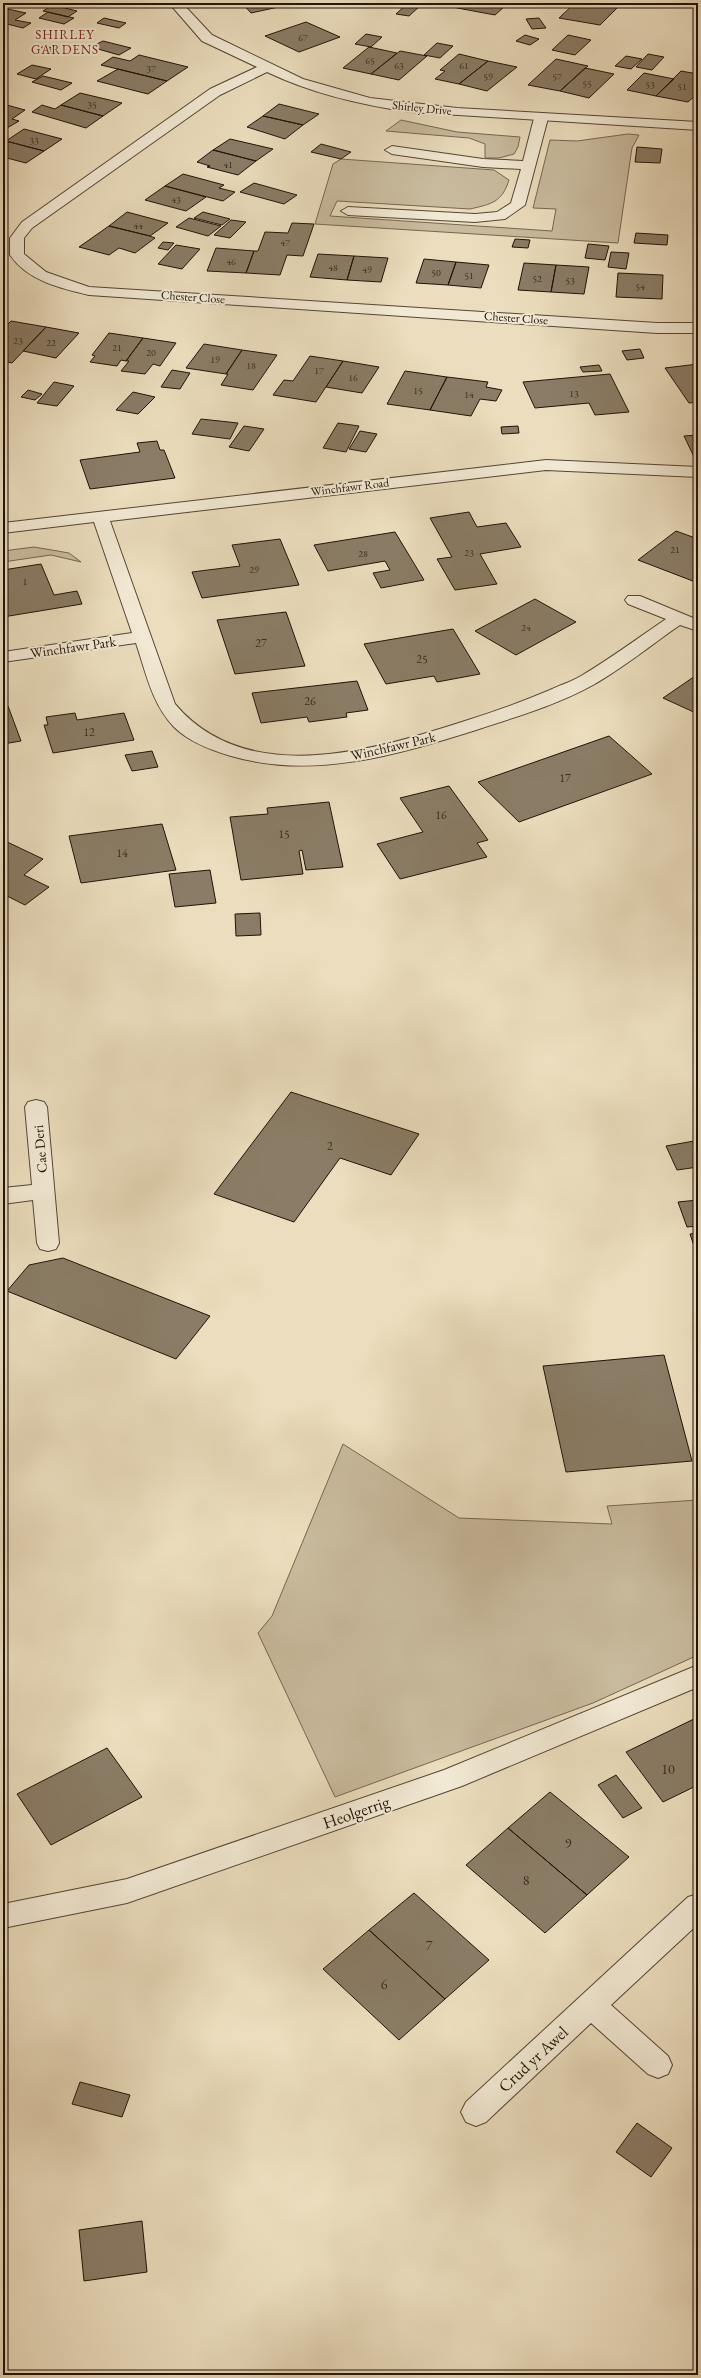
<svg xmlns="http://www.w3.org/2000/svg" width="701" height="2378" viewBox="0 0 701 2378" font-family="'EB Garamond',serif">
<rect width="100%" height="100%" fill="#ebddbd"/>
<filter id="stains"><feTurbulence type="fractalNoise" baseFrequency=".005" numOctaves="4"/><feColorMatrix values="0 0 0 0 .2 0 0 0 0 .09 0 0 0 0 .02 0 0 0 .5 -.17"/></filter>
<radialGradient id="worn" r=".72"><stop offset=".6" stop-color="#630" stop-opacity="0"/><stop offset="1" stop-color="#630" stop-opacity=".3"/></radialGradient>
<path fill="#c9bb9e" stroke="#756752" d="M401,120L457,132L520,137L518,147L514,154L499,158H485V144L469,138L386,131Z
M628,134L639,135L632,148L618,243L315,224L333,164L341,159L494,170L509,180C502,202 492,204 470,209L337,201L330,216L552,231L556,209L533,208L550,140L577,141Z
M34,547L69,553L81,562L51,555L3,562V551Z
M343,1444L459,1518L612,1524L607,1506L698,1500V1655L593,1703L335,1797L258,1633L272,1616Z"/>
<path fill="#8a7c66" stroke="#211307" d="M242,3H281L283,6L251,13Z
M408,3L421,5L409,16L396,14Z
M429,3H456L452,7Z
M456,3H492L491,4L504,7L495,15L452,7Z
M575,3H622L600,25L559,18Z
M53,5L77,11L68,17L43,11Z
M3,8L26,13L15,20L31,23L23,28L3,23Z
M48,12L74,18L64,24L39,18Z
M104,18L126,23L119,28L97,23Z
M539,18L546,28L532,29L526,19Z
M306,22L340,37L299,52L265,36Z
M366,34L382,37L371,47L355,44Z
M525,35L539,39L530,45L516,41Z
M568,35L591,40L575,55L552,50Z
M103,41L131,48L119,55L91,47Z
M437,43L453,46L440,58L424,55Z
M44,46L58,49L49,55L35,51Z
M369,47L397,53L371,74L343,68Z
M400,51L427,56L399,80L371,74Z
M459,54L488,61L459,84L435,79L445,71L440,70Z
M648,54L664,57L652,70L636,67Z
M139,55L188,67L167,81L101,65L113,57L130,61Z
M626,56L642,59L631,69L615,66Z
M556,59L588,66L560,91L528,85Z
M488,61L517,67L487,91L459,84Z
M32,65L51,69L36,79L17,74Z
M585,68L614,74L589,98L560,91Z
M118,69L167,81L148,94L97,81Z
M681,71L698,74V93L688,102L656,96Z
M644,73L674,79L656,96L627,90Z
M43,76L72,83L61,90L32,82Z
M80,93L122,103L103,116L61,105Z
M3,104L25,110L12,119L19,121L7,128L3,127Z
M279,104L319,114L303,125L263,116Z
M42,105L55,109L61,105L103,116L86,128L32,112Z
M263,116L303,125L285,139L247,127Z
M24,129L62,139L44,151L6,141Z
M230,139L273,149L256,161L213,150Z
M6,141L44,151L26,163L3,157V143Z
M321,144L351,152L341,159L311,152Z
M637,147L662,149L660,163L635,162Z
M213,150L256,161L238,175L207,167L210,166L197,162Z
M183,174L224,185L219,188L235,192L223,201L165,186Z
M254,183L297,195L284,204L240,192Z
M165,186L206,197L186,211L145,200Z
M127,212L168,223L150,236L109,226Z
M203,212L230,219L222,225L194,218Z
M189,218L221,226L208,236L176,227Z
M231,220L246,222L230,238L214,235Z
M292,223L314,224L303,256L287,255L280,275L246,273L254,251H258L265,232L288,233Z
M109,226L150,236L155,238L135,253L119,248L109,255L79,247Z
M636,233L668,235L667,245L634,243Z
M515,239L530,240L528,248L512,247Z
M163,242L174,243L168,250L158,248Z
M588,244L609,246L605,260L585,258Z
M176,245L200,249L182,269L158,264Z
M216,248L254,251L246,273L207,271Z
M611,252L629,253L626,269L608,267Z
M318,254L354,256L347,280L310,277Z
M354,256L388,258L381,282L347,280Z
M424,259L456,262L448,285L416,283Z
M456,262L489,265L481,288L448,285Z
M524,263L556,265L551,292L518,290Z
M556,265L589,267L584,294L551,292Z
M618,273L663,275L662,299L616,297Z
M11,321L46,327L12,363L3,361V329Z
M46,327L79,333L56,358L23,351Z
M109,333L143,338L126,361L121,360L117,366L90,362L95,356L92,355Z
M143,338L176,343L160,366L153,364L145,374L121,371L129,361H126Z
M204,344L242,350L226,374L186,368Z
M640,349L644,358L627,360L622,351Z
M242,350L277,355L253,390L221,385L228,374H226Z
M310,356L343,361L316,402L273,395L284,380L293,381Z
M343,361L379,367L362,393L326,387Z
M698,364V402L689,403L665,368Z
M599,365L602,371L583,372L580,367Z
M172,370L190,373L180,389L161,387Z
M405,371L447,377L430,410L387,404Z
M610,374L629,412L595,415L589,403L535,408L523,382Z
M447,377L488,382L486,387L502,390L496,401L480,399L471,416L430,410Z
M54,382L74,386L57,406L37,403Z
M28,390L42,394L35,400L21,397Z
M133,392L155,397L138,414L116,410Z
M201,419L238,423L230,439L192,434Z
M338,423L359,426L346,452L323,448Z
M244,426L264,429L249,451L229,447Z
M518,426L519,433L502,434L501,427Z
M360,431L377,434L366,452L349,449Z
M698,435V460L696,461L684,436Z
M157,441L160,450H164L175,478L90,489L80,460L140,452L137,443Z
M469,512L477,527L506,523L521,547L480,554L497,584L455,590L437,559L452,557L430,518Z
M676,531L698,539V583L638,560Z
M395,532L424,580L381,588L373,573L390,570L385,561L328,571L314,545Z
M280,539L299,585L202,598L192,572L240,566L232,545Z
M41,564L54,595L77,591L82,604L3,617V570Z
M535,599L576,622L516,655L475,631Z
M286,612L305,666L235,674L217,620Z
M453,629L480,674L437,682L434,676L386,684L364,644Z
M698,674V714L663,698Z
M357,681L368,710L346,713L347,717L309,722L307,717L261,723L252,693Z
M3,706H8L21,741L3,744Z
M75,713L77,720L124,713L134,740L53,753L44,725H48L46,717Z
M609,736L652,774L519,822L478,782Z
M152,751L158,767L132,771L125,755Z
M449,786L488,840L477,843L487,857L400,879L377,844L423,832L400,798Z
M329,802L343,867L306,870L302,850L299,851L303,874L241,880L230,817L268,814L267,808Z
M162,824L176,870L81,883L69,836Z
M3,840L43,859L24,875L49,887L25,905L3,894Z
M210,870L216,903L175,907L169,874Z
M260,913L261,935L236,936L235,914Z
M291,1092L419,1134L391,1175L340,1158L294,1222L214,1194Z
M694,1141L698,1151V1167L677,1170L666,1146Z
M698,1200V1226L687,1227L678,1202Z
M698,1233V1255H697L690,1234Z
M63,1258L210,1316L176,1359L7,1291L29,1265Z
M664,1355L692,1461L566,1472L543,1366Z
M698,1717V1785L663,1802L626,1752Z
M107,1748L142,1797L51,1845L17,1794Z
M616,1775L642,1808L623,1818L598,1785Z
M550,1792L629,1857L587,1895L508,1828Z
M508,1828L587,1895L545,1933L466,1865Z
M414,1893L489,1960L445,1999L369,1930Z
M369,1930L445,1999L399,2040L323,1969Z
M80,2082L130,2095L122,2117L72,2104Z
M637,2123L672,2148L651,2177L616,2152Z
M142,2221L147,2272L84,2281L79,2230Z"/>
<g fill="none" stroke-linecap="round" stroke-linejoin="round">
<g stroke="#544634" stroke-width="2">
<path id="lane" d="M541,114L548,118L525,205L505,219L475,222L348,215L341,211L348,207L475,214L497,212L511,203L521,169L483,167L392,154L385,150L392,146L483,159L523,161L534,118Z"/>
</g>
<g stroke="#544634" stroke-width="2">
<path id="street" d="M169,3H182L212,35L303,79L370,98L457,108L698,122V130L411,112C362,105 313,94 267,72L220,95L32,228L24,238V254L46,272L89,287L657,323H698V333H657L89,295C60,288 28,281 10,255V238L22,222L210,89L257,67L202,41Z
M546,460L698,467V477L546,470L110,521L175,704C247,789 375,750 465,721C494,712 522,702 550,690C560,685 571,682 581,676C610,659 638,638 666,619L628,604L625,600L628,596H640L698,620V631L680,625C651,645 623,668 593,685C557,705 515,717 476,730C396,755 314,780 231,756C211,750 189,742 174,727C152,704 146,673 136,643L3,662V652L132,633L94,522L3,533V523Z
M36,1100L44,1102L47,1107L59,1243L56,1249L48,1251L40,1249L37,1243L33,1200L3,1204V1188L32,1185L25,1107L28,1102Z
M698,1665V1687L462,1786L127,1903L3,1928V1904L127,1879L444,1770Z
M698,1894V1924L611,2005L668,2056L672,2065L668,2074L658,2078L648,2074L591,2023L486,2122L476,2126L466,2122L461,2112L466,2102L688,1897Z"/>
</g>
<use href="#lane" fill="#f2e9d4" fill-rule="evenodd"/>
<use href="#street" fill="#f2e9d4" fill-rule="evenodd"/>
</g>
<g text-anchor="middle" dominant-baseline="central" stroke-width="4" stroke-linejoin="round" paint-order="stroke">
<g font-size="10" fill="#3b2d1f">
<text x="303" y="37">67</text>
<text x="370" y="60">65</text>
<text x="399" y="65">63</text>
<text x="464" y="65">61</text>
<text x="151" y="68">37</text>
<text x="488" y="76">59</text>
<text x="557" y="76">57</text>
<text x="587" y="83">55</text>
<text x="650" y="84">53</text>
<text x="682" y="86">51</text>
<text x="92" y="104">35</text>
<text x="34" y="140">33</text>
<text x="228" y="164">41</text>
<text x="176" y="199">43</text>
<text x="138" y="225">44</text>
<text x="285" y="242">47</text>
<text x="231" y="261">46</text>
<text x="333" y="267">48</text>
<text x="367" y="269">49</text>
<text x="436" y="272">50</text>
<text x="469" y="275">51</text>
<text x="537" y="278">52</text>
<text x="570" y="280">53</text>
<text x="640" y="286">54</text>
<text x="18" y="340">23</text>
<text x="51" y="342">22</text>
<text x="117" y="347">21</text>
<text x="151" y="352">20</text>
<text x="215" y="359">19</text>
<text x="251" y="365">18</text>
<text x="319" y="370">17</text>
<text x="353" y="377">16</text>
<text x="418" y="390">15</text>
<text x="574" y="393">13</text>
<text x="469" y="394">14</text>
<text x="675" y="549">21</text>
<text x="469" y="552">23</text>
<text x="363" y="553">28</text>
<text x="254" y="569">29</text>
<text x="25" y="581">1</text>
<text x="526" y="627">24</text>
</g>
<g font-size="12" fill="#211307" stroke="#f2e9d4">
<text transform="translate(422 108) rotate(6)">Shirley Drive</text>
<text transform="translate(193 297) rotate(4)">Chester Close</text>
<text transform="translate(516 318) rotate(4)">Chester Close</text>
<text transform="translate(350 487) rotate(-7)">Winchfawr Road</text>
</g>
<g font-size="12" fill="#3b2d1f">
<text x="261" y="643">27</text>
<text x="422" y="659">25</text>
<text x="310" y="701">26</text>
<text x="89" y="732">12</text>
<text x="565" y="778">17</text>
<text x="441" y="815">16</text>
<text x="284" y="834">15</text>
<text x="122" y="853">14</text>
<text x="330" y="1146">2</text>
</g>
<g font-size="13" letter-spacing="1" fill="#7a1f14" stroke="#f2e9d4">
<text x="65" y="34">SHIRLEY<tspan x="65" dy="15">GARDENS</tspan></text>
</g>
<g font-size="14" fill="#211307" stroke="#f2e9d4">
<text transform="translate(73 647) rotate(-8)">Winchfawr Park</text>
<text transform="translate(393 746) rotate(-13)">Winchfawr Park</text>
<text transform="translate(40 1149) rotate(-95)">Cae Deri</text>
</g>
<g font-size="14" fill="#3b2d1f">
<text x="668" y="1769">10</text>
<text x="568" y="1843">9</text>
<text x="526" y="1880">8</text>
<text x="429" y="1945">7</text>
<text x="384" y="1984">6</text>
</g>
<g font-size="17" fill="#211307" stroke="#f2e9d4">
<text transform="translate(356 1812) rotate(-19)">Heolgerrig</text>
<text transform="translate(533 2059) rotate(-43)">Crud yr Awel</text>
</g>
</g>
<rect width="701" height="2378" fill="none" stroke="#ebddbd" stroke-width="16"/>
<rect x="4" y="4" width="693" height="2370" fill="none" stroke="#211307" stroke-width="2"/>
<rect x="8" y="8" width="685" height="2362" fill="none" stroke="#211307"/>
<rect width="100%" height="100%" filter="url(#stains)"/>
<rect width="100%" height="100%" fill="url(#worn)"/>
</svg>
